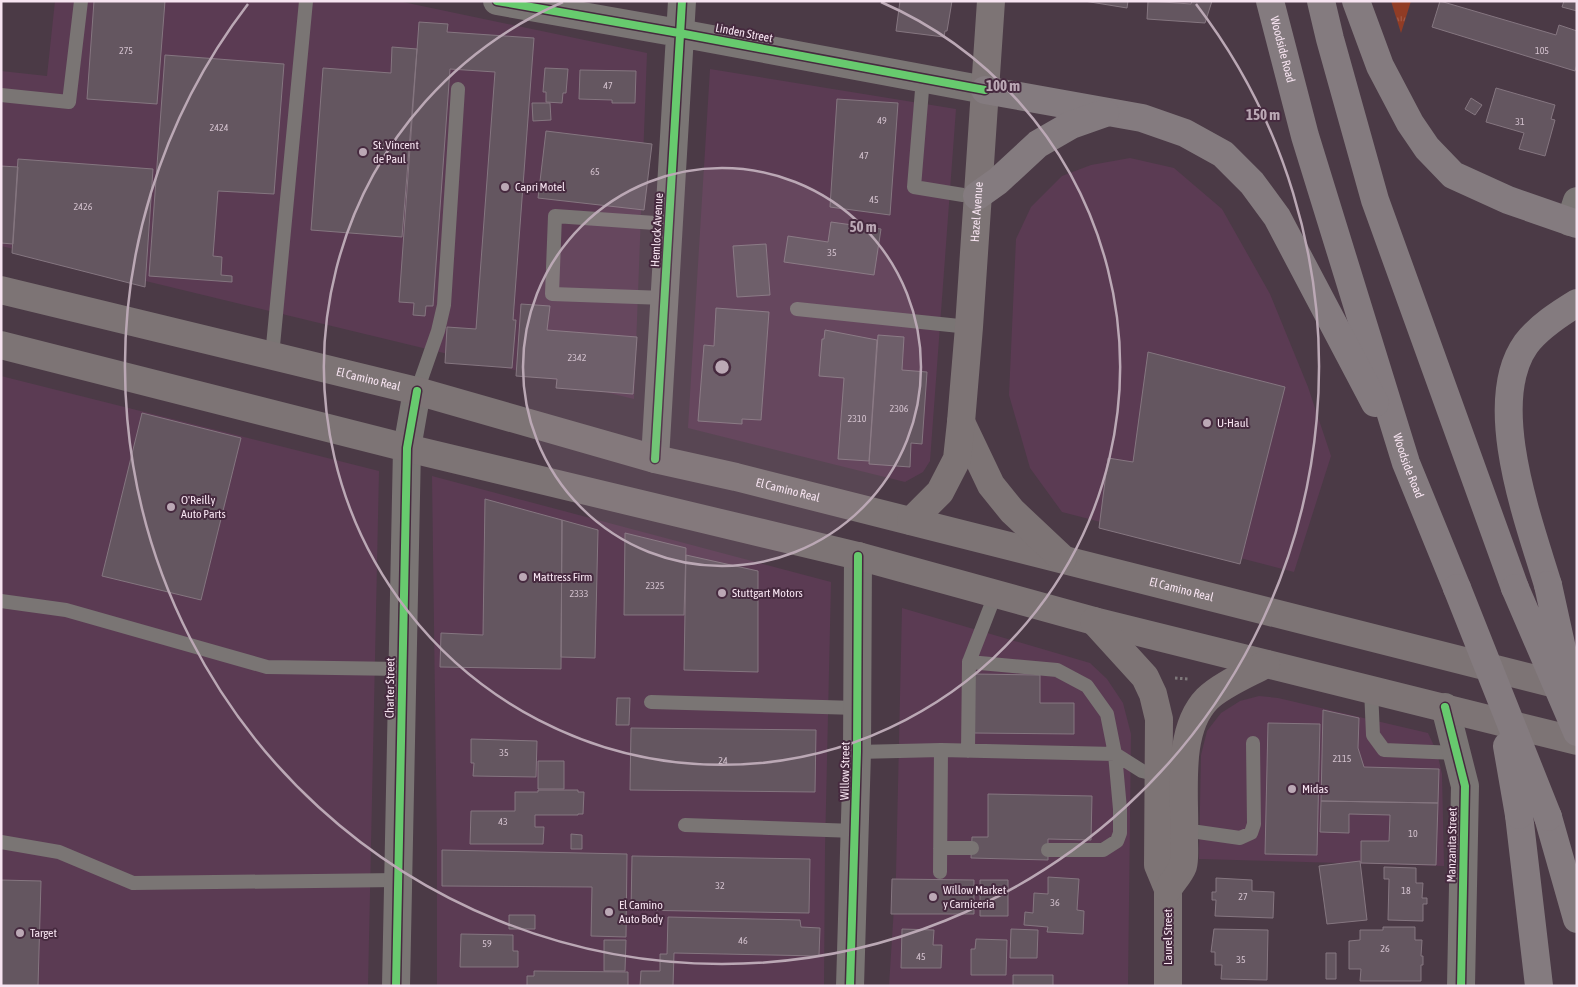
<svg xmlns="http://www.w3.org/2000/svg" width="1578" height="987" viewBox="0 0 1578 987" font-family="'Asap Condensed',sans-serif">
<defs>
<pattern id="park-tufts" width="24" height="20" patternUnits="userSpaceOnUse" patternTransform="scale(1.25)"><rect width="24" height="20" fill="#913c25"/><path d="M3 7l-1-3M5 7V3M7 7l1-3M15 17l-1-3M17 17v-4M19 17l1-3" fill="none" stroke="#a15845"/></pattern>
</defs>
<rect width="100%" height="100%" fill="#4b3a46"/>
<path fill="#5b3b53" d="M55,1H398L647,53L634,399L1,246V71L47,76Z
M710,69L956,109L930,461L923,472L905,482L688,428Z
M1130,158L1174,168L1222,209L1270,294L1308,387L1331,456L1294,572L1062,512L1030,468L1009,395L1016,239L1031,207L1062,176L1091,165Z
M1,376L379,471L368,986H1Z
M432,476L831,582L825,849L824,986H437V849Z
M902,608L1090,663L1107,679L1123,703L1131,734L1128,986H889L896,875Z
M1259,696L1278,698L1428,733L1437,752L1442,774L1444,866L1199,859L1201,755L1207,731L1221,713L1240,701Z"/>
<path fill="url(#park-tufts)" d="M1391,1H1411L1401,33Z"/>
<path fill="#645660" stroke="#857680" d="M94,1H165L157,104L87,99Z
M900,1H952L947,31H945L944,37L896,31Z
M1084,1H1128L1127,8Z
M1148,1L1191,4L1192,1H1212L1205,23L1147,19Z
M1440,1L1556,35L1559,25L1577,31V64L1575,71L1432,27Z
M1564,1H1577V11L1562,7Z
M419,22L448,24L447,32L534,38L513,320H516L512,368L445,363L447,327L476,329L495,72L450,69L433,306H426L425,316L413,315L414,303L399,302Z
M392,47L417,49L402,237L311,230L323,68L391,73Z
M165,55L284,64L274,194L218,191L213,256L222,257L221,275L232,276V282L149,276Z
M545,68L568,69L566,93H563L562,103L546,102V92H543Z
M580,70L636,71L635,103H612V100L579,99Z
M1496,88L1555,105L1551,119L1555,120L1545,156L1519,149L1524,133L1486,122Z
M1471,98L1482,105L1475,115L1465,109Z
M837,99L898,103L890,215L830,207Z
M532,103H550L551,120L533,121Z
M546,131L652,144L644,210L538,198Z
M18,159L153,169L145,287L12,253Z
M1,166L18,167L13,244L1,243Z
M831,222L881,229L874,275L784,262L788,236L828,242Z
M766,244L770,295L737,297L733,246Z
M521,304L550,306L547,330L637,337L633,394L556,388L557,379L516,376Z
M716,308L769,312L761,420L742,419V424L698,421L704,345L714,346Z
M825,330L877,340L869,461L838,459L844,378L819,376L822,339H824Z
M878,335L904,337L902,370L927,372L922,444L911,443L910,467L869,464Z
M1148,352L1285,387L1240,564L1099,528L1108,458L1133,462Z
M142,413L241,438L201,600L102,576Z
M485,499L562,520L561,669L440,667L441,633L483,635Z
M562,520L598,530L595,658L561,657Z
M625,533L686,548L684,615H624Z
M686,555L758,571V672L684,670Z
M973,674L1040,675V703H1074V734L972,733Z
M617,698H630L629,725H616Z
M1323,710L1359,718L1358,748L1364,767L1439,769L1438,803L1321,801Z
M1268,723L1320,724L1317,855L1265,854Z
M631,728L816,730L815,792L630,790Z
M471,739L537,741L536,777L473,776L474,763H471Z
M538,761H564V789H538Z
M538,790H578V792H584L583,814H578V815H535V827H544L543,844H470L471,811H515V792H538Z
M988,794L1092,796L1091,840L1048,839V860L971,858L972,837H988Z
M1321,801L1438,803L1436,865L1361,863V841H1389L1390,815L1349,814V833L1320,832Z
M571,834L582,835V849H571Z
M442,850L627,854L626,937L591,936L592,887L442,886Z
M632,856L810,859L809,913L631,910Z
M1360,861L1367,920L1327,924L1319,866Z
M1384,867L1416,868V883H1423L1422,898H1427V904H1423V921L1388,920L1389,879H1384Z
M1048,877L1079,879L1077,910L1084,911L1083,934L1047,932L1048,927L1024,925L1025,912L1033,913L1034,893L1048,894Z
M1216,878L1252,880V891L1274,892L1273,918L1215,916L1216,900H1212V892H1216Z
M892,879L974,880V914H891Z
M1,880L41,881L38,986H1Z
M980,880H1008V916H980Z
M509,915H535V929H509Z
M668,917L800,920L801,927L820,928L819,956L674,953L673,986H640L641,971H660V954H667Z
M1383,927H1415V940H1422L1421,956H1423V965H1421V981H1360L1361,969H1349V941L1360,940V930H1383Z
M902,929L934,930L933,945H942L941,968H901Z
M1011,929L1038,930L1037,958H1010Z
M1214,929L1268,930L1267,980L1221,979L1222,965H1215V952H1211Z
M461,934L513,935V951H518V967H460Z
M976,939L1007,940L1006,975H971V949H975Z
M604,940H626L625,971H604Z
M1326,953H1336V979H1326Z
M534,971L628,972V986H527V976H534Z
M1013,975H1053V986H1013Z"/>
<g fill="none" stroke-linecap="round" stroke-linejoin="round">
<path stroke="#7f797b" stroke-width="3" stroke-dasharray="2.5 2.5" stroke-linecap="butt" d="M1175,678L1188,679"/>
<path stroke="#7a7574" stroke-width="14" d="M923,78L914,187L963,195L977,196
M1,95L69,102L81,1
M665,298L552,294L555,216L669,224
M797,309L969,327
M272,356L306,1
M417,391L438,331L444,305L458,89
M1,601L66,610L267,667L402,669
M969,662L1057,670L1087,686L1107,714L1115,754L1120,809V833L1117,841L1103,850H1048
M1371,689L1373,735L1384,750L1457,753
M651,702L857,708
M968,751L969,662L995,595
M857,752L941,750L1115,754L1142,771L1158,775
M685,825L855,831
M1184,830L1240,838L1251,833L1254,824L1253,743
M1,842L59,852L133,883L398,880
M940,848H972
M940,872L941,750"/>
<path stroke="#7a7574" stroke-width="28" d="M497,1L679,33L985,90
M1570,222L1577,201
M655,459L682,1
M1445,707L1465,786L1461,986
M396,986L407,448L417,391
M850,986L857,752L858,556"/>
<g stroke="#7d7475" stroke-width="28">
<path id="s1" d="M1,290L417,391L655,459L736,477L1575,689"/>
<path d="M1,345L407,448L858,556L1094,621L1577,741"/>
<path d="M961,422L991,485L1012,511L1063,559"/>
<path id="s2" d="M911,521L940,492L957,459L961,422L969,327L991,1"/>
<path d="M1094,621L1145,677L1153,694L1159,719L1158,865L1168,889V986"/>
<path d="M1168,889C1172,882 1180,874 1183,866C1185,859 1184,848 1184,840C1186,797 1175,732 1207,699C1221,685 1248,674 1266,664"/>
</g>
<g stroke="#847b7f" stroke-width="28">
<path id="s3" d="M1270,1L1305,136L1406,463L1457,588"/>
<path d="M1321,1L1330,39L1375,200L1515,588"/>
<path d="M1356,1L1380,66L1410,123L1427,148L1453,175L1508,200L1577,224"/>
<path d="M985,90L1142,118L1185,133L1223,154L1252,183L1277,217L1375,403"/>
<path d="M977,196L998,181L1038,144L1071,125L1105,113"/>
<path d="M1548,585C1529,522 1484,403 1526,344C1539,327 1559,314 1577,303"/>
<path d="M1519,815L1539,986"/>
<path d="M1548,817L1577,919"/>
</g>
<path stroke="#847b7f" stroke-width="28" d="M1548,585L1570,685
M1457,588L1548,817
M1515,588L1577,732
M1507,746L1519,815"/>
<g stroke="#462a3f" stroke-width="11">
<path id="cycleway" d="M497,1L679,33L985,90
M655,459L682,1
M1445,707L1465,786L1461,986
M396,986L407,448L417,391
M850,986L857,752L858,556"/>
</g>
<use href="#cycleway" stroke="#67ca6e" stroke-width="8"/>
</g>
<circle cx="722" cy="367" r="199" fill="#bba8b5" fill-opacity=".12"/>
<g fill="none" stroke="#bba8b5" stroke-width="2.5">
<circle cx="722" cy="367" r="199"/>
<path d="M881 2A398 398 0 1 1 563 2"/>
<path d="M1196 4A597 597 0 1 1 248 4"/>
</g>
<g fill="#bba8b5" stroke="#462a3f" stroke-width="2">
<circle cx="363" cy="152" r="5"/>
<circle cx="505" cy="187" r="5"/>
<circle cx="1207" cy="423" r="5"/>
<circle cx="171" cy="507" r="5"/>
<circle cx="523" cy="577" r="5"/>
<circle cx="722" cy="593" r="5"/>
<circle cx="1292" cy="789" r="5"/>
<circle cx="933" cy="897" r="5"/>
<circle cx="609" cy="912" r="5"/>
<circle cx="20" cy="933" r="5"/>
</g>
<g text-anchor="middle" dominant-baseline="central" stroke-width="4" stroke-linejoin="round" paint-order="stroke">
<g font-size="10" fill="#d2c0cd">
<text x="126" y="50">275</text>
<text x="1542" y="50">105</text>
<text x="608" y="85">47</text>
<text x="882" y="120">49</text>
<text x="1520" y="121">31</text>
<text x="219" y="127">2424</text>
<text x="864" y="155">47</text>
<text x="595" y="171">65</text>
<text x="874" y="199">45</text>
<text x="83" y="206">2426</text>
<text x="832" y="252">35</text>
<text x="577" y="357">2342</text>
<text x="899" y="408">2306</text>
<text x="857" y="418">2310</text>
<text x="655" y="585">2325</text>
<text x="579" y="593">2333</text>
<text x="504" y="752">35</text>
<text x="1342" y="758">2115</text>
<text x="723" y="760">24</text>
<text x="503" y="821">43</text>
<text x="1413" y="833">10</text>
<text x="720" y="885">32</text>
<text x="1406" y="890">18</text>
<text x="1243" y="896">27</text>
<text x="1055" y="902">36</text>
<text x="743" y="940">46</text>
<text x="487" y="943">59</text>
<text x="1385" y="948">26</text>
<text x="921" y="956">45</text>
<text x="1241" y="959">35</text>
</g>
<g font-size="12" fill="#f7e4f1" stroke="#462a3f">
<text transform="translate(744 33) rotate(11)">Linden Street</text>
<text stroke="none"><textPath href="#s3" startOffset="50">Woodside Road</textPath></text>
<text stroke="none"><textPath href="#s2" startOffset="326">Hazel Avenue</textPath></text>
<text transform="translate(657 230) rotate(-87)">Hemlock Avenue</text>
<text stroke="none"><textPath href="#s1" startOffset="378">El Camino Real</textPath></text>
<text stroke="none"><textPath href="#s3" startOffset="485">Woodside Road</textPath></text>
<text stroke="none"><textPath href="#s1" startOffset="812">El Camino Real</textPath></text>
<text stroke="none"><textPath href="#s1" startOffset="1218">El Camino Real</textPath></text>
<text transform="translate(390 688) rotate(-89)">Charter Street</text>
<text transform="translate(845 771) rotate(-89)">Willow Street</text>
<text transform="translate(1452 845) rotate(-89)">Manzanita Street</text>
<text transform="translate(1168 937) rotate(-90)">Laurel Street</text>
</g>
<g font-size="12" fill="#f7e4f1" stroke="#462a3f" text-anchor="start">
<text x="373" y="145">St. Vincent<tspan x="373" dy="14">de Paul</tspan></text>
<text x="515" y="187">Capri Motel</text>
<text x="1217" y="423">U-Haul</text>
<text x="181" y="500">O'Reilly<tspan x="181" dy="14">Auto Parts</tspan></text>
<text x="533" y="577">Mattress Firm</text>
<text x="732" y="593">Stuttgart Motors</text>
<text x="1302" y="789">Midas</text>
<text x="943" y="890">Willow Market<tspan x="943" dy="14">y Carniceria</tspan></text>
<text x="619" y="905">El Camino<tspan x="619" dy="14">Auto Body</tspan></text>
<text x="30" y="933">Target</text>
</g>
</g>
<circle cx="722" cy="367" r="8" fill="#bba8b5" stroke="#462a3f" stroke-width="2.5"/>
<g font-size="15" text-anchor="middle" font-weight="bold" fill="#bba8b5" stroke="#462a3f" stroke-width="4" stroke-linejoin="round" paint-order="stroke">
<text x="1003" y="91">100 m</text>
<text x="1263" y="120">150 m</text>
<text x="863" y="232">50 m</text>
</g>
<rect width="1578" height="987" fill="none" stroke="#f7e4f1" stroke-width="5"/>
</svg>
